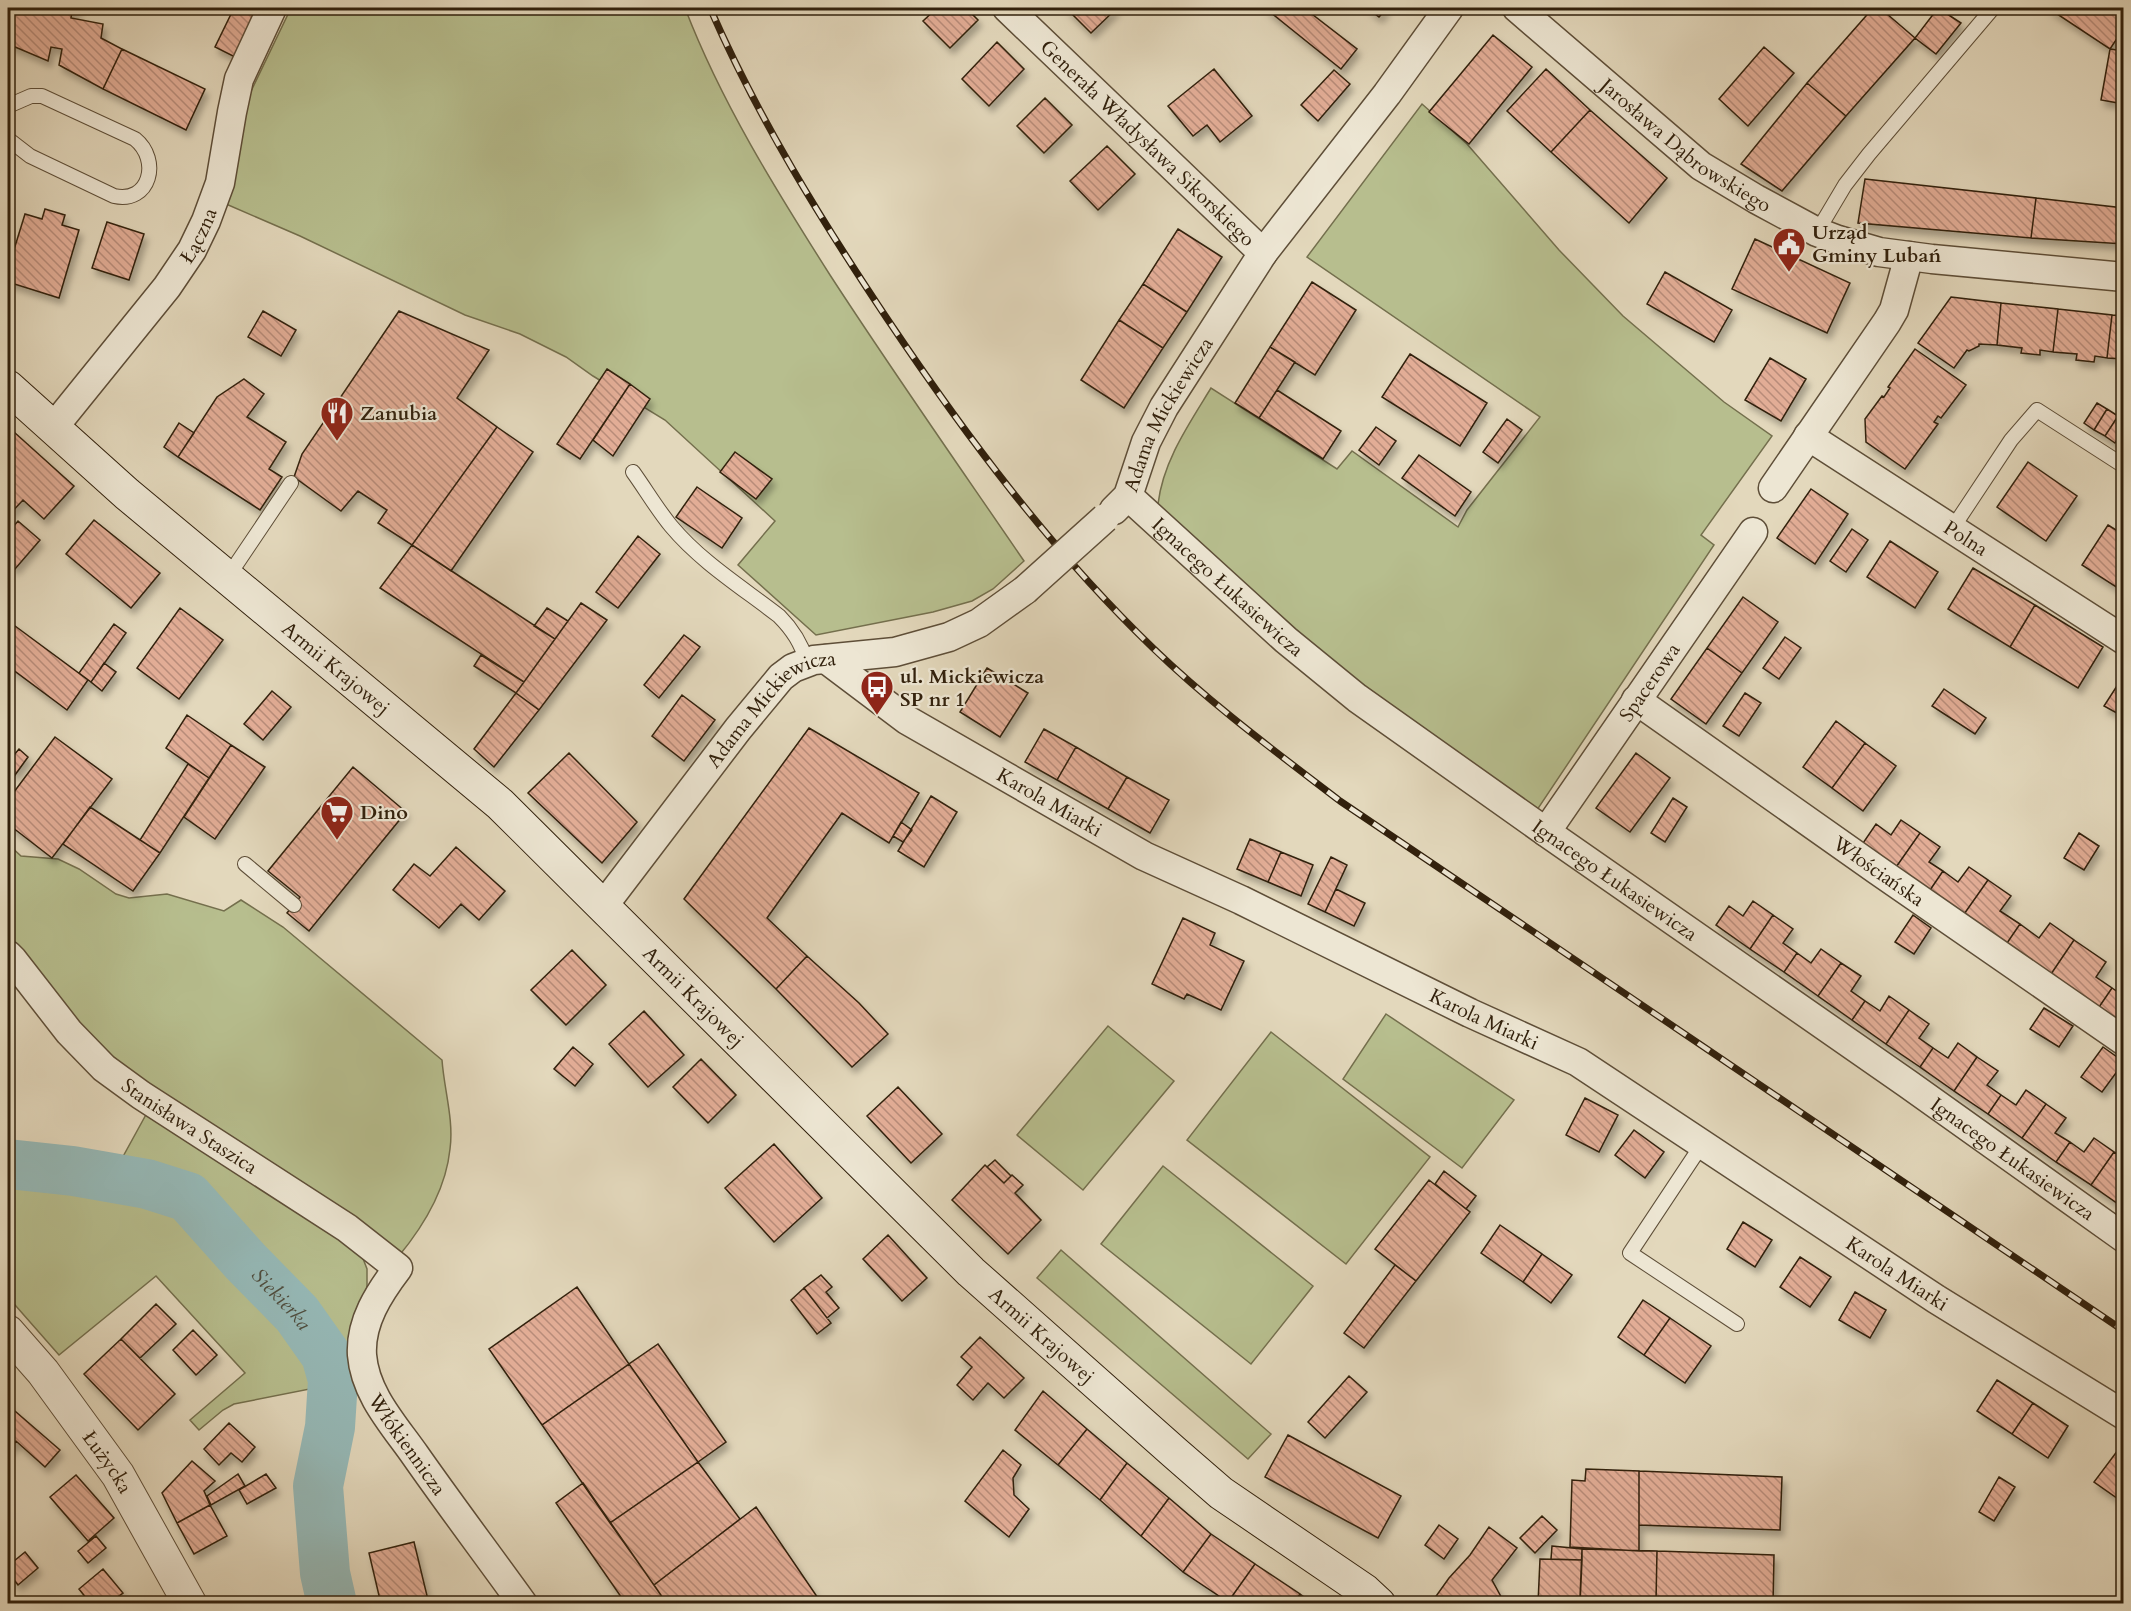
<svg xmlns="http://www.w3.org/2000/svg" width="2131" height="1611" viewBox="0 0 2131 1611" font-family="Cardo,serif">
<defs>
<pattern id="building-back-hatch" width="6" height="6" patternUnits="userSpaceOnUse" patternTransform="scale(1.5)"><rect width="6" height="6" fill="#e2ad96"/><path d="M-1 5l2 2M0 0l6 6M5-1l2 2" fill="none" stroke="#b88c79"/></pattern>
<filter id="shadow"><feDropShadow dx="3.5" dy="6" stdDeviation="3" flood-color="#0004"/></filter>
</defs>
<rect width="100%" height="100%" fill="#e3d8bc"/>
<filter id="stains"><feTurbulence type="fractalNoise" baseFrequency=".00333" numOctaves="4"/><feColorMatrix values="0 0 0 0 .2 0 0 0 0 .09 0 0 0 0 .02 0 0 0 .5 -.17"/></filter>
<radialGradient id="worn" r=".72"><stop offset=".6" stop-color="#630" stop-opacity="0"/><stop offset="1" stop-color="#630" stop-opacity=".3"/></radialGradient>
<path fill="#b7be8e" stroke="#746f4d" stroke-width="1.5" d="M291,8H685C721,102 776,190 830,275C893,372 959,466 1024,561L993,589L972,601L933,612L816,635L738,565L775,521L665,420L593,376L566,357L520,334L465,315L300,236L226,204L242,110Z
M1422,104L1467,144L1559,250L1623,316L1724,402L1772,436L1701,535L1714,545L1537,810L1333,663L1175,521L1158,504C1163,461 1189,424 1211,388L1337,469L1352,451L1458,527L1467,510L1540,417L1307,257Z
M8,844L21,856L58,859L79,869L116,894L129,898L167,894L224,911L241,900L283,927L442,1060C444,1089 454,1120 450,1149C446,1189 423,1227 398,1257L180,1110L96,1043L60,1001L31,960L8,941Z
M1386,1014L1514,1100L1462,1168L1343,1079Z
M1108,1026L1174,1081L1083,1190L1017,1135Z
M1271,1032L1430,1157L1346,1264L1187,1140Z
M148,1111L300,1207L362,1256L367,1269V1286L354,1356L353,1371L313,1316L208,1198L176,1178L120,1162Z
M1163,1166L1313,1286L1251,1364L1101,1244Z
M8,1177L87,1184L143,1193L171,1203L192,1215L205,1226L233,1263L295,1327L313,1361L320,1387L234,1404L223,1410L199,1430L190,1420L245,1373L156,1276L59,1355L8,1297Z
M1061,1250L1271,1434L1248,1459L1037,1278Z"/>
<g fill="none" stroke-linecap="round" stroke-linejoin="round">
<path stroke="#96b9b7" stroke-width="50" id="s1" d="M8,1164L73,1171L147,1184L188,1197L245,1261L297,1314L326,1355L333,1380L330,1427L318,1486L325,1573L332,1604"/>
</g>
<path fill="url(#building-back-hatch)" stroke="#31200c" stroke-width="1.5" filter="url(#shadow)" d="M14,8H79L78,11L72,12L71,18L103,24L101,38L122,49L103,89L59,65L62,49L51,47L48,61L8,44V35Z
M234,8H262L237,58L215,47Z
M937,8H966L978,20L950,48L923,21Z
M1066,8H1117L1091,33Z
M1265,8H1304L1357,49L1341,69Z
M1367,8H1387L1379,17Z
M1873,8H1880L1915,38L1846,116L1807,83Z
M1938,8L1961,23L1936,54L1915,38Z
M2048,8H2118L2124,11V28L2110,49Z
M1493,35L1532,67L1469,144L1429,112Z
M997,42L1024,69L989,106L962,79Z
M1764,47L1794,73L1748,126L1719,99Z
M122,49L205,89L186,130L103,89Z
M2110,49L2124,51V104L2101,100Z
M1214,69L1252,116L1220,142L1207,125L1193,136L1168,106Z
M1546,69L1590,110L1551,152L1507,111Z
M1334,70L1350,84L1318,121L1301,105Z
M1807,83L1846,116L1782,191L1741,164Z
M1045,98L1072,125L1044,153L1017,126Z
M1590,110L1667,178L1629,223L1551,152Z
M1107,146L1135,174L1098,210L1070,181Z
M1865,179L2036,198L2031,238L1858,223Z
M2036,198L2124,208V244L2031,238Z
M45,209L65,215L62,225L79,230L59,298L8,282V255L12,256L25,214L42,219Z
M107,222L144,234L129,280L92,268Z
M1178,229L1222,257L1187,312L1143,284Z
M1755,239L1850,283L1827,333L1732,289Z
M1665,272L1732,310L1714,342L1647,304Z
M1312,282L1356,310L1315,375L1270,347Z
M1143,284L1187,312L1163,348L1119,320Z
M1951,297L2001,303L1997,345L1979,344V346L1969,351L1967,350L1954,368L1918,343Z
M2001,303L2058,309L2053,352L2040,350V355L2021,353L2022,348L1997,345Z
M2058,309L2112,315L2107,358L2095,356L2094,362L2076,360L2077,354L2053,352Z
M263,311L296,330L281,356L248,337Z
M399,311L489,350L457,398L497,427L412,545L378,523L387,510L358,491L341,511L294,477L302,454Z
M2112,315L2124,316V359L2107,358Z
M1119,320L1163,348L1124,408L1081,380Z
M1270,347L1295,362L1259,418L1235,403Z
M1915,349L1966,385L1941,418L1938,416L1934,422L1938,424L1905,469L1866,442L1865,419L1882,396L1884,397L1890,388L1888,387Z
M1410,354L1487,403L1460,446L1382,397Z
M1770,358L1806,379L1781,421L1745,400Z
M607,369L630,384L580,459L557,444Z
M244,379L264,394L247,417L286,442L269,469L282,477L260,510L178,457L217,397Z
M630,384L650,399L613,456L593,440Z
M1277,390L1341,431L1323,459L1259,418Z
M2097,403L2107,409L2094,430L2084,423Z
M2107,409L2118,416L2105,436L2094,430Z
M2118,416L2124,420V429L2115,443L2105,436Z
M1507,419L1522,430L1498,463L1483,452Z
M179,423L194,433L178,457L164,447Z
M497,427L533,452L451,571L412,545Z
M1376,427L1396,441L1379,465L1359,450Z
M14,432L74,486L44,519L23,500L8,516V440Z
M735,452L772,479L756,499L720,472Z
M1419,455L1471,492L1455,516L1402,478Z
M2028,462L2077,496L2046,541L1997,507Z
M697,487L742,518L722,548L676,517Z
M1811,489L1848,514L1815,564L1777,538Z
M94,520L160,573L131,608L66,554Z
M18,521L40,540L15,569L8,562V533Z
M2108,525L2124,535V592L2082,565Z
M1852,529L1868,540L1846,572L1830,561Z
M638,536L660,554L618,608L596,592Z
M1890,541L1938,572L1915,608L1867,577Z
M412,545L555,639L524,682L380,588Z
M1973,568L2035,605L2010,647L1948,609Z
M1743,597L1778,622L1742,673L1707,648Z
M581,603L607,620L539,710L516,693Z
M2035,605L2103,647L2078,688L2010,647Z
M180,608L223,640L179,699L137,668Z
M547,608L568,621L555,639L534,626Z
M11,623L88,680L67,710L8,666V628Z
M114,624L126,633L91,682L79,673Z
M684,635L700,647L659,698L644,685Z
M1785,637L1801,648L1779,679L1763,668Z
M1707,648L1742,673L1706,724L1671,699Z
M481,655L524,682L516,693L474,666Z
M104,663L116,672L102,691L91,682Z
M987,668L1028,693L1000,737L960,712Z
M2124,675V717L2104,706Z
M1944,689L1986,718L1975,734L1932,706Z
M272,691L291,707L263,740L244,724Z
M516,693L539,710L494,767L474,749Z
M1745,693L1761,703L1739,736L1723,726Z
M682,695L715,720L684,761L652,736Z
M187,715L231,745L209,778L166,748Z
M1836,721L1865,743L1832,788L1803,767Z
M809,728L919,793L889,843L842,813L767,918L807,956L776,989L684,899Z
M1044,729L1076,747L1057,780L1025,762Z
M55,737L112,779L52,858L8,824V800Z
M1865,743L1896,766L1863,811L1832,788Z
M231,745L265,767L215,839L184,817Z
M1076,747L1127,777L1108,809L1057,780Z
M19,749L28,757L15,775L8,762Z
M569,753L637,822L602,863L528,793Z
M1636,753L1670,778L1630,832L1596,808Z
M188,764L209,778L160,853L140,840Z
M353,767L406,812L309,931L287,913L300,897L268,871Z
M1127,777L1169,800L1150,833L1108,809Z
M931,796L957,812L924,867L898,851Z
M1673,798L1687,807L1665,842L1651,833Z
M90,807L160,853L133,891L63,844Z
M1901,820L1920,833L1894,870L1861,846L1876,824L1891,835Z
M901,822L912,830L903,842L893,836Z
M1920,833L1940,847L1929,862L1943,871L1928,893L1894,870Z
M2079,833L2099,846L2084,870L2064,858Z
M1250,839L1281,852L1268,882L1237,869Z
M456,847L505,891L479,920L461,904L439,928L393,890L414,864L430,876Z
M1281,852L1313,865L1301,896L1268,882Z
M1331,857L1347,865L1325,912L1308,904Z
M1969,867L1988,880L1962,917L1928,893L1943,871L1958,882Z
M1988,880L2011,896L2000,911L2020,924L2005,946L1962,917Z
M1336,889L1365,903L1354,926L1325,912Z
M1753,901L1773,915L1750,949L1716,925L1729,906L1743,916Z
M1773,915L1793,929L1783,943L1797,953L1784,972L1750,949Z
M1913,915L1931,928L1914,954L1895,942Z
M1183,918L1215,933L1210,945L1244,961L1221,1010L1187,994L1184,999L1152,984Z
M2050,923L2074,940L2049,977L2005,946L2020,924L2039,938Z
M2074,940L2106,962L2096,977L2112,988L2097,1010L2049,977Z
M1821,949L1841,963L1818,996L1784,972L1797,953L1811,963Z
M572,950L606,985L566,1025L531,990Z
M807,956L859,1003L888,1034L852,1067L776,989Z
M1841,963L1861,976L1851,991L1865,1001L1852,1020L1818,996Z
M2112,988L2124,996V1029L2097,1010Z
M1889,996L1909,1010L1886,1044L1852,1020L1865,1001L1880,1011Z
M2044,1008L2073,1026L2059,1047L2030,1029Z
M1909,1010L1929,1024L1919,1038L1933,1048L1920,1067L1886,1044Z
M644,1011L684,1055L648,1087L609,1044Z
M1958,1043L1977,1057L1954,1091L1920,1067L1933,1048L1948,1058Z
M573,1047L593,1064L575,1086L554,1069Z
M2103,1047L2124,1062L2102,1092L2081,1077Z
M1977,1057L1998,1071L1987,1085L2001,1095L1988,1114L1954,1091Z
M701,1059L736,1095L708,1123L673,1087Z
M898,1087L942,1134L911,1163L867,1116Z
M2026,1090L2046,1104L2022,1138L1988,1114L2001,1095L2016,1105Z
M1585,1098L1618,1115L1599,1152L1566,1135Z
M2046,1104L2066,1118L2055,1133L2070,1142L2056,1162L2022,1138Z
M1634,1130L1664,1152L1645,1178L1615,1155Z
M2094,1138L2114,1152L2091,1185L2056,1162L2070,1142L2084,1152Z
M774,1144L822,1198L774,1242L725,1188Z
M2114,1152L2124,1158V1208L2091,1185Z
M995,1160L1011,1176L1004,1183L987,1167Z
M985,1165L1004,1183L1012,1175L1023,1185L1015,1193L1041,1220L1008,1254L952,1200Z
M1444,1171L1476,1196L1466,1209L1435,1184Z
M1429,1180L1470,1212L1416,1281L1375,1249Z
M1743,1222L1772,1240L1755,1267L1727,1249Z
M1500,1225L1542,1254L1523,1282L1481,1253Z
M888,1235L927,1278L902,1301L863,1259Z
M1542,1254L1572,1275L1551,1303L1523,1282Z
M1800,1257L1831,1277L1810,1307L1780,1287Z
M1395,1265L1416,1281L1364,1348L1344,1333Z
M821,1275L832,1287L826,1292L839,1308L827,1318L804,1288Z
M577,1287L629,1364L542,1425L489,1349Z
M804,1288L831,1323L817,1334L791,1300Z
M1855,1292L1886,1310L1870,1338L1839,1320Z
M1643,1300L1670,1318L1644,1355L1618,1337Z
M156,1304L176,1324L140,1358L121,1339Z
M1670,1318L1711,1346L1685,1383L1644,1355Z
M193,1330L217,1355L196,1375L173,1350Z
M980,1337L1024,1378L1004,1398L988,1383L973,1400L957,1385L972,1367L961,1357Z
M121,1339L175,1394L138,1430L84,1374Z
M658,1344L726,1442L698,1462L629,1364Z
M629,1364L698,1462L610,1523L542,1425Z
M1349,1376L1367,1392L1325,1438L1308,1422Z
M1997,1380L2033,1403L2012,1434L1977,1411Z
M1043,1391L1087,1429L1058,1465L1015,1430Z
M2033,1403L2068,1426L2048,1458L2012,1434Z
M8,1405L60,1450L45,1467L16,1441L8,1452Z
M229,1423L255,1447L242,1462L231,1453L219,1465L204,1449Z
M1087,1429L1127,1463L1100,1500L1058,1465Z
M1288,1435L1401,1496L1378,1538L1265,1477Z
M1003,1450L1021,1465L1013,1478L1014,1495L1029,1509L1009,1537L965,1501Z
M2118,1450L2124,1454V1503L2094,1482Z
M192,1461L215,1481L204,1491L210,1505L177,1523L162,1493Z
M698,1462L740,1519L654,1585L610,1523Z
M1127,1463L1169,1498L1141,1536L1100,1500Z
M1586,1469L1639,1471V1551L1570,1547L1572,1480L1585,1481Z
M1639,1471L1782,1477L1780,1530L1639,1525Z
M238,1474L245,1486L211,1505L207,1496Z
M266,1474L276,1488L247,1504L239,1490Z
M76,1475L114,1518L88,1541L50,1497Z
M1999,1477L2015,1487L1994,1521L1979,1512Z
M583,1483L665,1601L662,1604H626L556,1503Z
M1169,1498L1211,1534L1183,1572L1141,1536Z
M210,1505L227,1536L194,1554L177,1523Z
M756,1507L822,1604H667L654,1585Z
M1542,1516L1557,1530L1535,1553L1520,1538Z
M1439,1525L1458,1539L1444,1559L1425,1545Z
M1489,1527L1517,1548L1492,1580L1505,1604H1437L1434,1599L1449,1578L1470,1555Z
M1211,1534L1255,1564L1228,1602L1183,1572Z
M96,1536L106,1548L88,1563L78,1551Z
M414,1542L429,1604H381L369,1553Z
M1552,1546L1582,1549V1560L1551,1559Z
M1582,1549L1657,1551L1656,1601L1580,1598Z
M1657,1551L1774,1555L1773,1604L1656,1601Z
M25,1552L38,1568L18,1585L8,1572V1566Z
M1540,1559L1582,1560L1580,1604H1538Z
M1255,1564L1300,1594L1293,1604L1228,1602Z
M103,1569L123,1593L115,1599L119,1604H91L79,1589Z
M1300,1594L1314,1604H1293Z"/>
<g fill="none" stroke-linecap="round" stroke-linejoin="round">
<g stroke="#5e4e38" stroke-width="16">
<path id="service" d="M8,106L31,96H42L135,139C161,160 150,204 114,196L30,156L8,139
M1817,232L1845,185L1869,154L1993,8
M633,472C646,490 657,509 671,526C701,562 743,588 779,616C793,630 801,643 807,662
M1952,529L2011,440L2037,410L2124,466
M227,578L291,483
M245,864L294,905
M1703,1143L1630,1253L1737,1324"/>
</g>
<g stroke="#5e4e38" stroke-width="31">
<g id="minor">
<path id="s2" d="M1007,8L1263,253"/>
<path id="s3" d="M1517,8L1701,166L1756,199L1817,232L1838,240L1879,252L1932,259L2124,277"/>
<path id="s4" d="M53,428L167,287L192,250L206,221L220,183L232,112L239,79L272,8"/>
<path id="s5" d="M1808,436L2124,640"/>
<path d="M1773,488L1887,322L1894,310L1909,256"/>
<path id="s6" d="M1128,496L1286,640L1357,698L1546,832L1908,1084L2124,1238"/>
<path id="s7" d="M1114,510L1128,496L1146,442L1164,407L1263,253L1387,94L1449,8"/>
<path id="s8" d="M826,659L907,720L1144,856L1241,900L1470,1013L1578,1062L1936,1299L2124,1415"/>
<path id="s9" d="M1636,700L1877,870L2124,1041"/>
<path id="s10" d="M1546,832L1753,532"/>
<path id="s11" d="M604,905L738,729L781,677L793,668L814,660L895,652L949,637L979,623L1025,590"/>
<path id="s12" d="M8,955L13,960L69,1032L104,1068L141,1095L347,1228L398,1268C379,1293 360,1322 362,1355C365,1394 394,1425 415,1455C450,1505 487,1554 523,1604"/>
</g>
</g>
<g stroke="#5e4e38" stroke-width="35">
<g id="tertiary">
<path id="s13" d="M8,1332L43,1372L118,1475L190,1604"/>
</g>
</g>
<g stroke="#31200c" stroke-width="35">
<g id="secondary">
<path id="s14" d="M8,387L127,494L500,804L971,1272L1175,1453L1221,1493L1365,1591L1379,1604"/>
</g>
</g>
<use href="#service" stroke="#ede6d3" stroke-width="14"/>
<use href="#minor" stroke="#ede6d3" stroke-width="28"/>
<use href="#tertiary" stroke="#ede6d3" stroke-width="33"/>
<use href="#secondary" stroke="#ede6d3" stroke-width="33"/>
<g stroke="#31200c" stroke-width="7">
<path id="rail" d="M710,8C758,118 821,220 888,320C966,436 1051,550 1153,648C1211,704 1276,752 1340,801L2124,1331"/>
</g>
<use href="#rail" stroke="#ede6d3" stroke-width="4.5" stroke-dasharray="14" stroke-linecap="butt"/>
<g stroke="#5e4e38" stroke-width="31" stroke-linecap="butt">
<path id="minor-bridge" d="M1025,590L1105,518"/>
</g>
<use href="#minor-bridge" stroke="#ede6d3" stroke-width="28"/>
</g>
<defs>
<g id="civic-pin" transform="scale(1.725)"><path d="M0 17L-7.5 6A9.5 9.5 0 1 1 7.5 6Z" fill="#8f2418" stroke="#ede6d3"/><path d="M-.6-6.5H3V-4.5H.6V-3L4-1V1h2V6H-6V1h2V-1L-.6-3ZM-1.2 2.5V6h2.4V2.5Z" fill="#fff"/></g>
<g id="restaurant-pin" transform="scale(1.725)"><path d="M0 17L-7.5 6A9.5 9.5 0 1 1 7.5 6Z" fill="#8f2418" stroke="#ede6d3"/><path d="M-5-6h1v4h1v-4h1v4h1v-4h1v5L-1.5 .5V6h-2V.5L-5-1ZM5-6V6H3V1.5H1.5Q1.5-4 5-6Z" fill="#fff"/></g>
<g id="bus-pin" transform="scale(1.725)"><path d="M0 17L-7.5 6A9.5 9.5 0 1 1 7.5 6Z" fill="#8f2418" stroke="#ede6d3"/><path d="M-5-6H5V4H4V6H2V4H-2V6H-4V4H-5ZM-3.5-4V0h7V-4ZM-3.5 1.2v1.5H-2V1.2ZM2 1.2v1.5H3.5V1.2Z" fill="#fff"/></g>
<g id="supermarket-pin" transform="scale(1.725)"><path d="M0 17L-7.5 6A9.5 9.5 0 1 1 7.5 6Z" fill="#8f2418" stroke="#ede6d3"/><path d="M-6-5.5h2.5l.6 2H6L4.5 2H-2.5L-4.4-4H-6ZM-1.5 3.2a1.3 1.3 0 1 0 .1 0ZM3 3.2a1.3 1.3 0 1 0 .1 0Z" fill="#fff"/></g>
</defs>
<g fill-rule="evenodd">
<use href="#civic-pin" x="1789" y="244"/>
<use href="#restaurant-pin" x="337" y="413"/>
<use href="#bus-pin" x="877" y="687"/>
<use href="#supermarket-pin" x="337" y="812"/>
</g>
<g text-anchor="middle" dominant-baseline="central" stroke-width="4.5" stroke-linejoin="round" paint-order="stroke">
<g font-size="20" fill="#31200c" stroke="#ede6d3">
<text stroke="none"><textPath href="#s2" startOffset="195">Generała Władysława Sikorskiego</textPath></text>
<text stroke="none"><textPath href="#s3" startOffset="218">Jarosława Dąbrowskiego</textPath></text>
<text stroke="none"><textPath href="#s4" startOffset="242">Łączna</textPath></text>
<text stroke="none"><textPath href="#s7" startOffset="111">Adama Mickiewicza</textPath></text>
<text stroke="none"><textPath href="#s5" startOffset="188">Polna</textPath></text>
<text stroke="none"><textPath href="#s6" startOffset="135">Ignacego Łukasiewicza</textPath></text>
<text stroke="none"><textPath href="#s14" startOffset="432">Armii Krajowej</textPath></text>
<text stroke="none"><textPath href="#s10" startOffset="182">Spacerowa</textPath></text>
<text stroke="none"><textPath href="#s11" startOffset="262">Adama Mickiewicza</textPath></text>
<text stroke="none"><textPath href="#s8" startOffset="266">Karola Miarki</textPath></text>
<text stroke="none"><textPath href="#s9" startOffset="297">Włościańska</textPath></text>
<text stroke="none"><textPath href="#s6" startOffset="621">Ignacego Łukasiewicza</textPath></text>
<text stroke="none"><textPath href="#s14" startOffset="918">Armii Krajowej</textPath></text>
<text stroke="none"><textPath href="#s8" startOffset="752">Karola Miarki</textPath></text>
<text stroke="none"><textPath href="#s12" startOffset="252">Stanisława Staszica</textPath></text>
<text stroke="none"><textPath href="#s6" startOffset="1107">Ignacego Łukasiewicza</textPath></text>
<text stroke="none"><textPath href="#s8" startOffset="1238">Karola Miarki</textPath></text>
<text stroke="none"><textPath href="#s14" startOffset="1404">Armii Krajowej</textPath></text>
<text stroke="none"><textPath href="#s12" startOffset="702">Włókiennicza</textPath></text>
<text stroke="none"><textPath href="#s13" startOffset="164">Łużycka</textPath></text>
</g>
<g font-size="20" font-weight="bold" fill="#31200c" stroke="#ede6d3" text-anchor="start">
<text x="1812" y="232">Urząd<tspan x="1812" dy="23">Gminy Lubań</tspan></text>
<text x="360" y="413">Zanubia</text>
<text x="900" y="676">ul. Mickiewicza<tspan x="900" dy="23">SP nr 1</tspan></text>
<text x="360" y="812">Dino</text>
</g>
<g font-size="21" font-style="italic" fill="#4f4e3f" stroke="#ede6d3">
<text stroke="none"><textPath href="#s1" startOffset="322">Siekierka</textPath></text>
</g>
</g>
<rect width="2131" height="1611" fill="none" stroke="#e3d8bc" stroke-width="30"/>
<rect x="9" y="9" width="2113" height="1593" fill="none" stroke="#31200c" stroke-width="3"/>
<rect x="15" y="15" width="2101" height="1581" fill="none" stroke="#31200c" stroke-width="1.5"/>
<rect width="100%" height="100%" filter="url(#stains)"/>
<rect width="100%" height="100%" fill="url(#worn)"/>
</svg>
